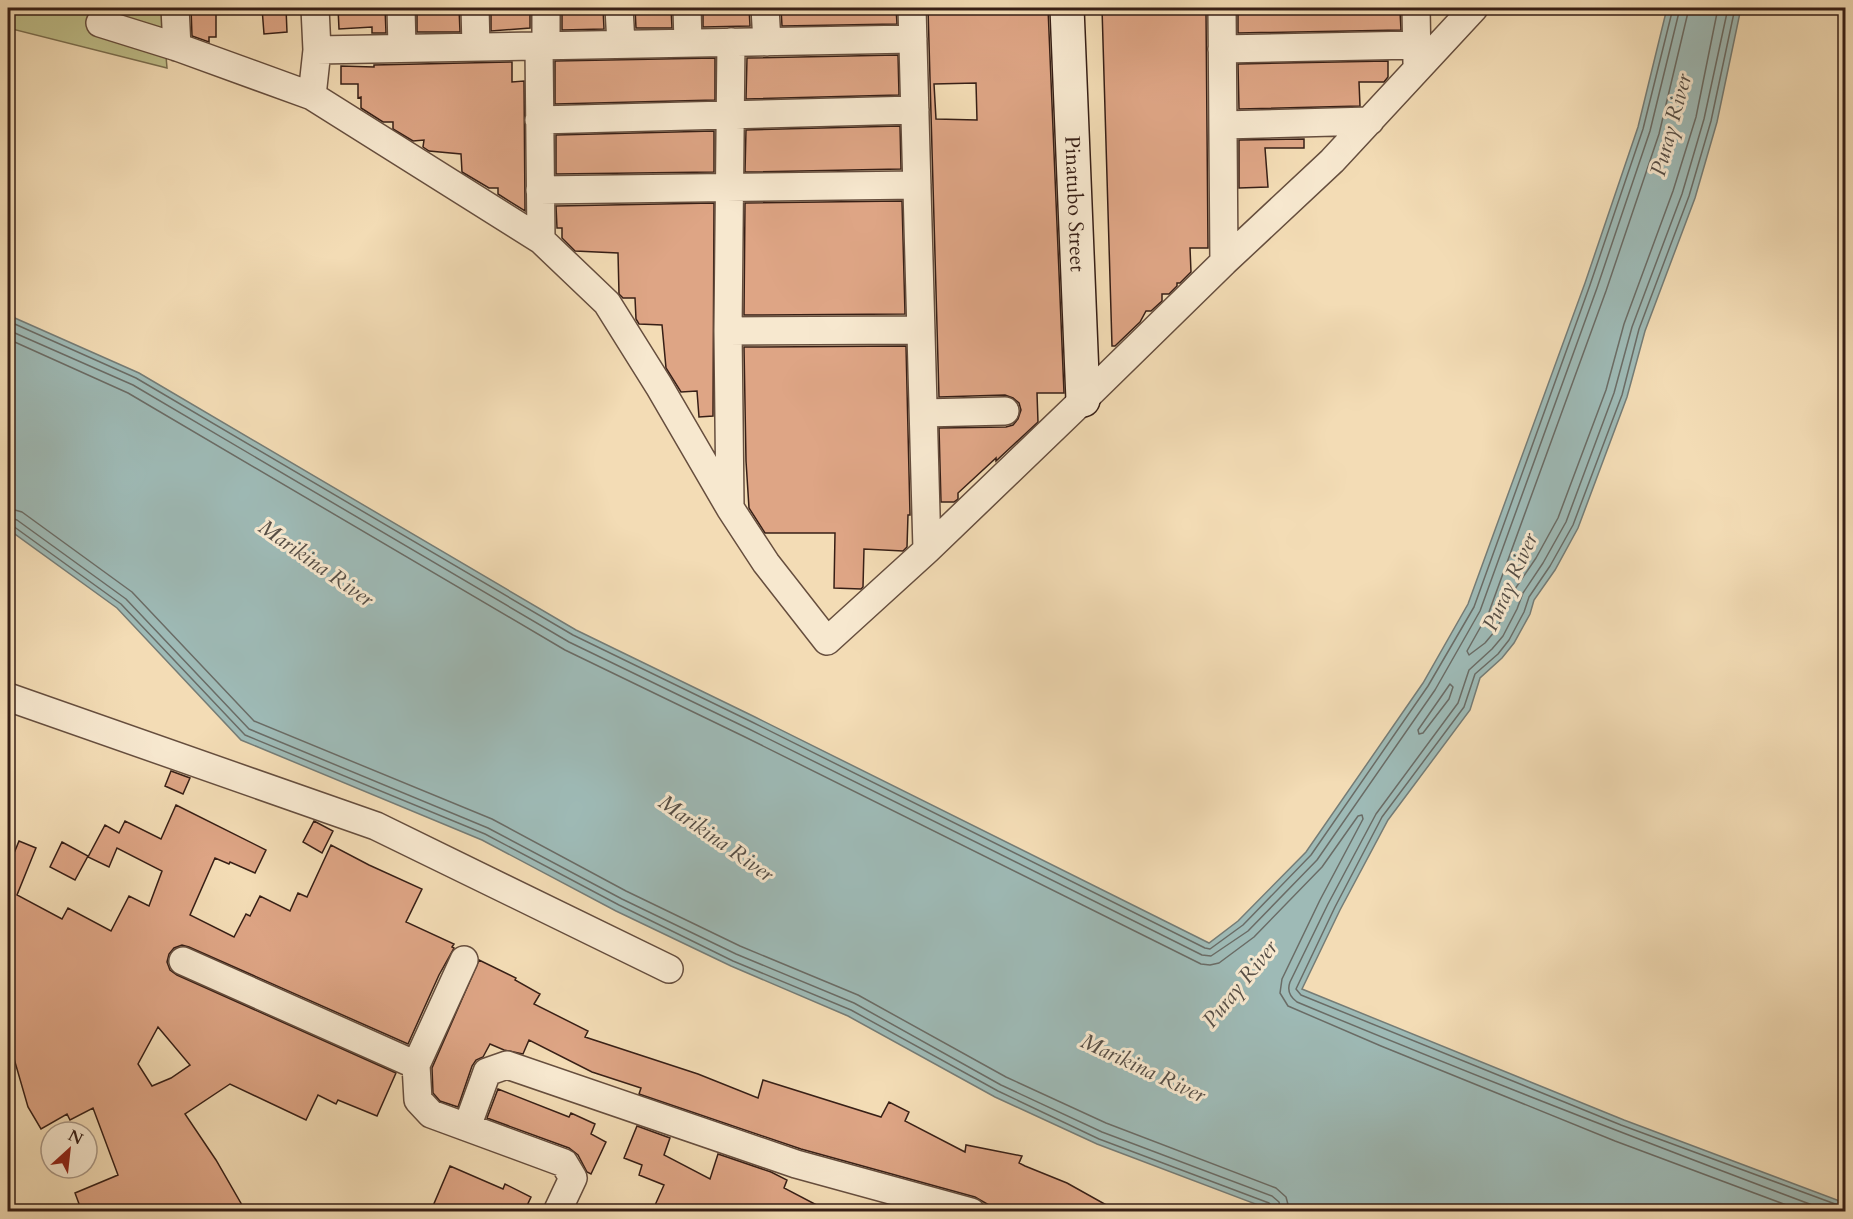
<svg xmlns="http://www.w3.org/2000/svg" width="1853" height="1219" viewBox="0 0 1853 1219" font-family="Cardo,serif">
<rect width="100%" height="100%" fill="#f3dcb5"/>
<filter id="stains"><feTurbulence type="fractalNoise" baseFrequency=".00333" numOctaves="4"/><feColorMatrix values="0 0 0 0 .2 0 0 0 0 .09 0 0 0 0 .02 0 0 0 .5 -.17"/></filter>
<radialGradient id="worn" r=".72"><stop offset=".6" stop-color="#630" stop-opacity="0"/><stop offset="1" stop-color="#630" stop-opacity=".3"/></radialGradient>
<path fill="#bfbf8a" stroke="#7b6f50" stroke-width="1.5" d="M8,8H162L167,68L8,28Z"/>
<path fill="#9ebab6" stroke="#757c76" stroke-width="1.5" d="M1667,8H1741L1717,122L1695,198L1645,331L1627,397L1578,528L1555,570L1534,600L1530,614L1514,643L1502,658L1480,678L1470,710L1388,820L1340,910L1302,989L1624,1120L1845,1203V1211H1274L1097,1144L995,1097L848,1016L731,966L616,911L482,840L241,740L117,608L8,529V315L139,373L576,630L755,717L1209,943L1238,921L1306,852L1423,683L1468,604L1585,283L1638,127Z"/>
<g fill="none" stroke-linecap="round" stroke-linejoin="round">
<path stroke="#6a6c66" stroke-width="1.5" d="M1689,8L1659,134L1606,291L1489,612L1467,651L1469,655L1485,643L1495,631L1509,606L1515,589L1536,558L1558,518L1606,390L1624,324L1673,191L1696,117L1718,8
M1728,8L1704,119L1682,194L1632,327L1614,393L1566,522L1543,563L1523,593L1517,609L1503,636L1492,649L1469,670L1458,703L1376,814L1328,904L1290,982C1287,990 1290,997 1297,1002C1474,1076 1652,1145 1831,1212
M1735,8L1711,121L1689,196L1639,329L1622,395L1573,525L1550,566L1529,597L1524,612L1509,640L1498,654L1475,674L1464,707L1382,817L1335,907L1296,989L1301,995L1621,1125L1846,1208
M8,321L136,378L573,635L752,722L1205,948L1210,949L1243,925L1311,855L1428,686L1474,607L1590,285L1643,129L1673,8
M8,330L133,385L569,642L749,729L1202,955L1211,956L1248,931L1317,860L1435,690L1480,611L1597,288L1650,131L1680,8
M8,339L128,393L565,650L745,737L1201,964L1210,965L1219,963L1254,937L1322,867L1358,816L1362,815L1363,819L1320,900L1282,979L1280,993L1288,1006L1381,1046L1615,1141L1805,1212
M8,508L22,512L132,592L254,721L492,819L626,891L740,946L858,995L1006,1077L1106,1123L1276,1188L1286,1197L1290,1212
M8,517L17,520L126,599L249,729L488,828L622,899L736,954L854,1003L1001,1085L1102,1132L1272,1196L1279,1202L1281,1212
M8,525L13,526L121,604L245,735L485,834L619,905L733,961L851,1010L998,1091L1099,1139L1269,1203L1273,1207V1212
M1450,684L1453,687L1449,699L1423,733L1419,734L1418,730Z"/>
</g>
<path fill="#dea585" stroke="#371f16" stroke-width="1.5" fill-rule="evenodd" d="M191,8H216V37H209V42L192,36Z
M262,8H286L287,32L264,34Z
M338,8H385L386,33H372V27L339,29Z
M417,8H459L460,32H417Z
M491,8H530V28L491,31Z
M562,8H603L604,29L562,30Z
M635,8H671L672,28H636Z
M703,8H749L750,26L703,27Z
M781,8L841,11V8H896L897,24L782,26Z
M928,8H1048L1064,393H1037L1038,422L996,461V458L958,493V499L954,502H941L939,428L1006,427L1013,425L1018,419L1021,410L1019,403L1013,398L1005,395L939,397ZM976,83L977,120L936,119L934,84Z
M1102,8H1130V12H1206L1208,248H1190L1191,272L1180,283H1177V286L1169,294H1162V301L1151,311H1146L1140,322L1115,346H1112Z
M1395,11H1400L1401,30L1238,33V13Z
M898,55L899,95L746,99L747,58Z
M715,58V100L555,104V61Z
M1388,61V77L1384,82H1359L1360,106L1239,109L1238,64Z
M512,62V82L524,81L525,211L498,194V188H489L462,172L461,154L429,151L423,147L424,140L413,141L393,129V122H383L361,108V97L358,98V84H341V66L374,67V65Z
M900,126L901,169L745,172L746,130Z
M714,131V172L556,174V135Z
M1304,139V148H1265L1268,187L1239,188V140Z
M902,201L905,314L744,315L745,203Z
M714,203L713,416L699,417L697,391L681,392L666,368L662,325L639,324L636,319L635,298H623L619,294L618,253L575,251L562,238V228H557L556,206Z
M906,346L910,515H908L907,547L903,551L864,549L863,587L861,589L834,588L835,533H765L749,508L746,461L744,347Z
M171,771L190,778L183,794L165,786Z
M176,805L266,850L255,873L230,862L229,864L215,858L190,915L234,937L246,914L250,916L260,896L290,911L298,893L307,897L331,845L369,865L422,889L406,922L454,944L452,947L454,948L439,975L408,1044L189,947L182,945L174,948L169,954L167,962L170,970L177,975L396,1073L377,1116L338,1100L336,1104L318,1095L306,1120L230,1084L185,1114L216,1160L246,1212H82L75,1193L118,1175L93,1108L70,1120L67,1114L41,1129L28,1107L13,1055L8,1056V868L19,841L36,848L17,895L62,919L68,908L111,931L129,896L149,906L162,871L117,848L109,867L88,857L105,825L119,833L125,821L161,839ZM158,1027L190,1065L171,1078L152,1086L138,1064Z
M314,821L333,831L322,853L303,842Z
M62,842L88,856L75,880L50,867Z
M479,960L516,978L515,980L540,994L534,1004L588,1031L585,1037L698,1074L758,1098L763,1080L881,1117L889,1102L909,1112L905,1121L965,1152L966,1145L1022,1156L1019,1163L1025,1166L1067,1183L1119,1212H1001L975,1197L801,1149L639,1094L641,1088L592,1072L529,1040L523,1054L504,1050L490,1044L483,1057L476,1060L472,1066L458,1107L440,1101L433,1093L432,1068Z
M498,1089L569,1117L571,1113L595,1124L591,1134L606,1142L591,1174L587,1172L578,1155L569,1148L487,1118Z
M637,1126L670,1138L664,1155L710,1179L718,1154L771,1172L787,1180L784,1188L830,1212H652L664,1185L639,1175L642,1165L624,1158Z
M450,1166L503,1189L505,1184L531,1197L524,1212H445L433,1206Z"/>
<g fill="none" stroke-linecap="round" stroke-linejoin="round">
<g stroke="#664e3e" stroke-width="30">
<path id="street" d="M175,8L177,47
M401,8L402,48
M475,8L476,47
M546,8V46
M619,8L621,44
M687,8L688,43
M765,8L767,42
M912,8L927,550
M1222,8L1224,262
M1416,8L1417,63
M100,23L177,47L312,96L541,240L607,303L659,386L730,508L766,563L827,641L927,550L1083,400L1224,262L1332,161L1474,8
M539,46L541,240
M1222,49L1416,45
M317,50L913,39
M312,96L317,50L315,8
M539,120L915,110
M1223,125L1370,121
M540,190L917,185
M728,331L921,330
M924,413L1005,411
M730,506L728,331L731,42
M8,697L376,826L669,969
M464,960L416,1065L418,1100L431,1114L564,1163L573,1178L557,1212
M183,961L416,1065
M467,1127L487,1072L507,1065L796,1164L971,1212"/>
</g>
<g stroke="#371f16" stroke-width="36">
<g id="secondary">
<path id="s1" d="M1067,8L1083,400"/>
</g>
</g>
<use href="#street" stroke="#f7e8cf" stroke-width="27"/>
<use href="#secondary" stroke="#f7e8cf" stroke-width="33"/>
</g>
<g text-anchor="middle" dominant-baseline="central" stroke-width="6" stroke-linejoin="round" paint-order="stroke">
<g font-size="21" fill="#371f16" stroke="#f7e8cf">
<text stroke="none"><textPath href="#s1" startOffset="196">Pinatubo Street</textPath></text>
</g>
<g font-size="22" font-style="italic" fill="#564e46" stroke="#f7e8cf">
<text transform="translate(1671 125) rotate(-75)">Puray River</text>
<text transform="translate(316 563) rotate(35)">Marikina River</text>
<text transform="translate(1510 582) rotate(-66)">Puray River</text>
<text transform="translate(716 838) rotate(35)">Marikina River</text>
<text transform="translate(1240 984) rotate(-51)">Puray River</text>
<text transform="translate(1143 1068) rotate(25)">Marikina River</text>
</g>
</g>
<rect width="1853" height="1219" fill="none" stroke="#f3dcb5" stroke-width="30"/>
<rect x="9" y="9" width="1835" height="1201" fill="none" stroke="#371f16" stroke-width="3"/>
<rect x="15" y="15" width="1823" height="1189" fill="none" stroke="#371f16" stroke-width="1.5"/>
<g transform="translate(69 1150) rotate(27)"><circle r="28" fill="#f7e8cf" stroke="#aa9885" stroke-width="1.5"/>
<path d="M0-4.5L10 22L0 15L-10 22Z" fill="#8f2418"/>
<text y="-9" font-size="16" font-weight="bold" text-anchor="middle" fill="#371f16">N</text>
</g>
<rect width="100%" height="100%" filter="url(#stains)"/>
<rect width="100%" height="100%" fill="url(#worn)"/>
</svg>
